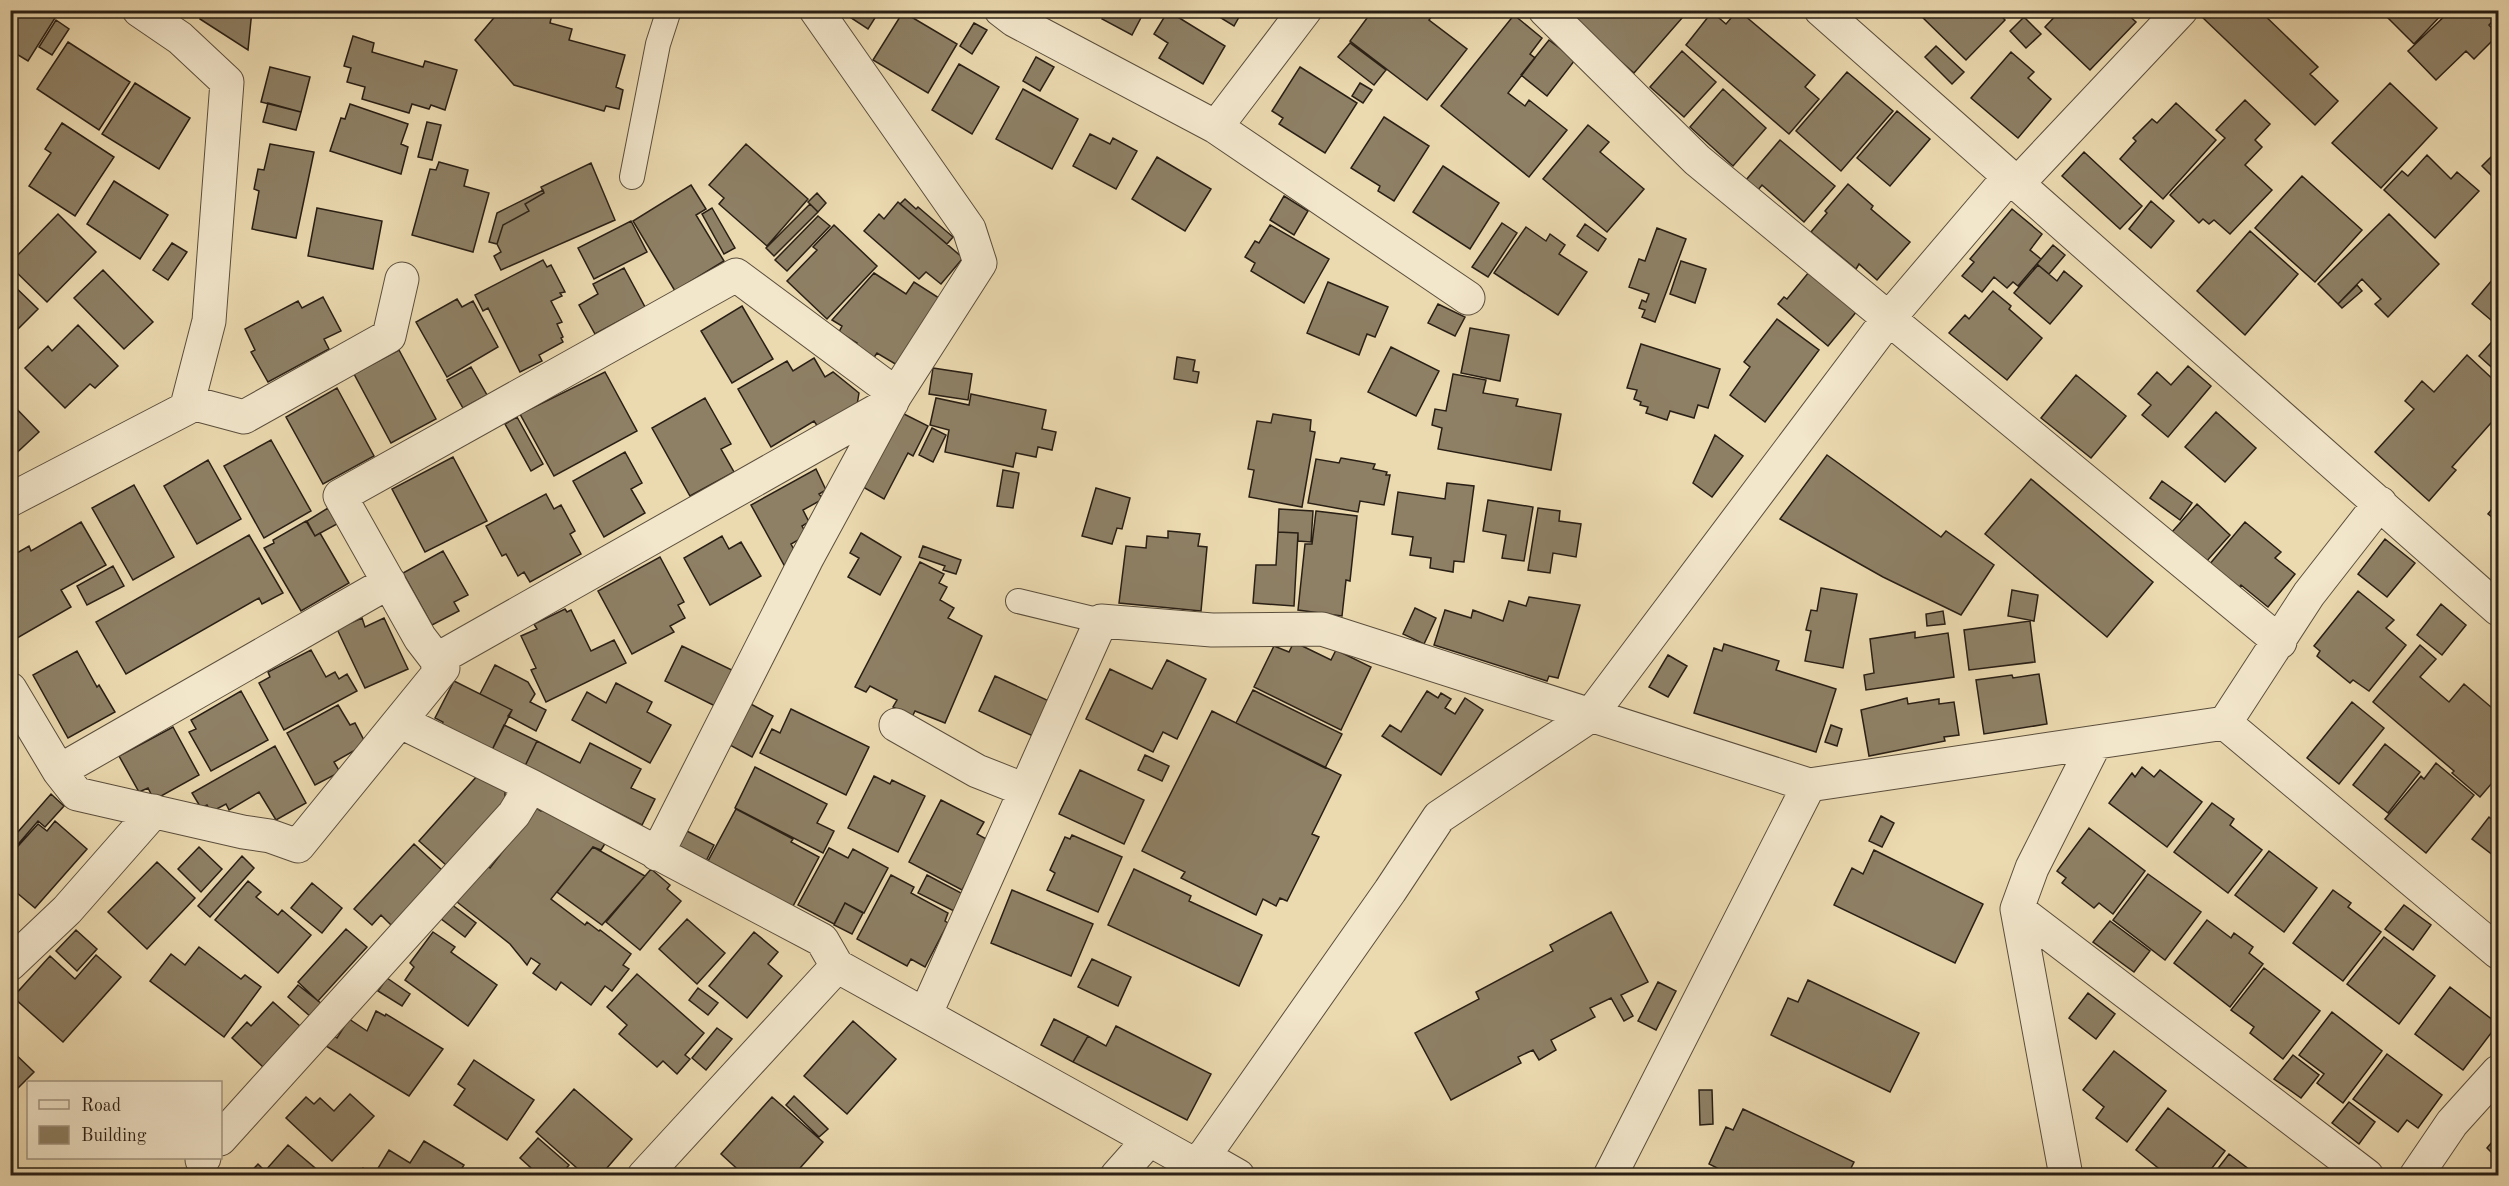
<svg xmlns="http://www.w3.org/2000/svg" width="2509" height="1186" viewBox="0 0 2509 1186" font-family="'Old Standard TT',serif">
<rect width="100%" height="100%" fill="#ebd9af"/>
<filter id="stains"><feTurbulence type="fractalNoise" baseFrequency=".00333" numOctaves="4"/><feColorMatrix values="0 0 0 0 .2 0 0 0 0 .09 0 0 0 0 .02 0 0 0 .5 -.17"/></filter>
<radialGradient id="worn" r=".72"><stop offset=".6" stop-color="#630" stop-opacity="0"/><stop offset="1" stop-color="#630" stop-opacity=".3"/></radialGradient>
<path fill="#8e8065" stroke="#291f15" stroke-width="1.5" d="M10,10H60L28,61L10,50Z
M201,10H252L248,50L200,19Z
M504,10H553L550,23L572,29L569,40L625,55L616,87L623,90L619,109L606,106L604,111L514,85L475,40L498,13L504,14Z
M839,10H880L868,29Z
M1106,10H1145L1132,35L1102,19Z
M1208,10H1243L1234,26Z
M1373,10H1436L1429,20L1467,49L1427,100L1350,41Z
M1570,10H1689L1634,73L1566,14Z
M1738,10L1815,75L1805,87L1819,99L1789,134L1686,45L1712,12L1726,24Z
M1921,10H1996L2005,20L1966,60L1918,13Z
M2061,10H2123L2136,22L2090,70L2045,27Z
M2208,10H2259L2318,67L2310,74L2338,101L2315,125L2202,17Z
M2380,10H2446L2414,44Z
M2451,10H2498V16L2489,25L2498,35L2474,59L2466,51L2436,80L2408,51Z
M1168,11L1225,46L1203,84L1159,58L1168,43L1154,34Z
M903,12L957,44L928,93L873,60Z
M1514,15L1542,38L1530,54L1535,58L1508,93L1525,106L1529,100L1567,130L1529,177L1441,106Z
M2024,17L2041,34L2026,48L2010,31Z
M56,20L69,29L52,55L39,47Z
M974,23L987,30L972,54L960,46Z
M353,36L374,43L372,52L423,67L425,61L457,70L445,110L431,105L429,109L412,104L409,113L362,99L365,87L347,82L351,68L344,66Z
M1549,40L1575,60L1547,96L1521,75Z
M68,42L130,82L99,130L37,89Z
M1350,43L1386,70L1374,85L1338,57Z
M1936,46L1964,72L1952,84L1925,57Z
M1682,51L1716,82L1684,117L1650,87Z
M2011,52L2034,72L2028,78L2051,99L2018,138L1971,98Z
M1036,57L1054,67L1040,91L1023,81Z
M959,64L999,87L972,134L932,110Z
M270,67L310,77L301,112L261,102Z
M1300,67L1357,103L1325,153L1279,124L1283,118L1272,111Z
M1847,72L1893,111L1841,171L1796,131Z
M135,83L190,118L159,169L102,134Z
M1360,83L1372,90L1363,103L1352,96Z
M2390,83L2437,128L2381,188L2332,143Z
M1023,89L1078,119L1052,169L996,139Z
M1723,89L1766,128L1733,166L1690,127Z
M2245,100L2270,124L2255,140L2262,147L2245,165L2272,190L2230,234L2214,220L2209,224L2203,219L2199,223L2170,195L2225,138L2216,130Z
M268,103L301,112L296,130L263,122Z
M2176,103L2216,140L2163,199L2120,159L2136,141L2133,138L2152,119L2157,123Z
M350,104L408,124L401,144L408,147L401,174L330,151L341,118L345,119Z
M1897,111L1930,139L1890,186L1857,158Z
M1384,117L1429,146L1394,201L1378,191L1380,186L1351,168Z
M427,122L441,125L432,160L418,157Z
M62,123L114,157L75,216L29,186L51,153L45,149Z
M1588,125L1609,142L1600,152L1644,189L1607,232L1543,179Z
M1090,134L1110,144L1113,138L1137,151L1116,189L1073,166Z
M1780,140L1835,186L1804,222L1762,185L1758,190L1746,180Z
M270,144L314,152L296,238L252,229L259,191L254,189L258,169L264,170Z
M746,144L808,199L767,246L719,204L724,198L709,185Z
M2498,150V182L2482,166Z
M2084,152L2142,206L2120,229L2062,176Z
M2427,155L2451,179L2457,172L2479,191L2435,238L2384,190L2402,171L2408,176Z
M1157,157L1211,189L1185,231L1132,199Z
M439,162L468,170L464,186L489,193L473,252L412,235L430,169L436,170Z
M591,163L615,220L501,270L494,256L501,252L497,244L503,225L529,211L525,204L544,193L541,187Z
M1443,166L1499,203L1470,249L1413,212Z
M2302,176L2362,230L2315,282L2255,228Z
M114,181L168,215L140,259L87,224Z
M1848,184L1873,206L1871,209L1910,242L1877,280L1859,264L1856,269L1811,232L1827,213L1825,211Z
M691,185L706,209L696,215L724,261L675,291L633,221Z
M543,190L544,193L525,204L529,211L503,225L497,244L489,242L497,213Z
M817,193L826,203L818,212L808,202Z
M1284,196L1308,211L1294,235L1270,220Z
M905,199L916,209L918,207L953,237L947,244L900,204Z
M2151,201L2174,221L2151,248L2129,229Z
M898,202L963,258L941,284L926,272L919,279L864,231L879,214L884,219Z
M810,204L818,212L774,256L766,248Z
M317,208L382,221L373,269L308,256Z
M712,208L735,248L724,254L702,214Z
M2012,209L2042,234L2030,250L2041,259L2018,286L2013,282L2007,288L1994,277L1982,292L1962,276L1974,262L1970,259Z
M58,214L96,252L47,302L10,266V263Z
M2389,214L2439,264L2388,317L2375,304L2381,299L2362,279L2338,304L2318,284Z
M818,216L830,226L787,271L775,260Z
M631,221L647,252L594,279L578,248Z
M1502,223L1517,233L1488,277L1472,267Z
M1585,224L1606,239L1598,251L1577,236Z
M834,225L877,266L827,319L787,281L817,250L813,247Z
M1270,225L1329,259L1304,303L1251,271L1255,263L1245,257L1255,241L1259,243Z
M1526,227L1546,241L1550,234L1565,245L1559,254L1587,272L1558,315L1494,273Z
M1657,228L1686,239L1655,322L1642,317L1645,310L1639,308L1642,300L1646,302L1649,294L1629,287L1639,259L1645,261Z
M2250,231L2298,274L2245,335L2197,291Z
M172,243L187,252L168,280L153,270Z
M2053,245L2065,255L2049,274L2037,264Z
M543,260L547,267L551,265L565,292L560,293L562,296L551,301L562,322L557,324L563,337L561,338L563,342L539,355L542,361L520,372L488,308L483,311L475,295Z
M1681,261L1706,269L1695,303L1670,294Z
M2038,265L2057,281L2064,271L2082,286L2050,324L2014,293Z
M624,268L645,307L595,334L579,305L598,294L593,284Z
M103,270L153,322L124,349L74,298Z
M1809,272L1857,311L1828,346L1778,304L1784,297L1787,299Z
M874,273L906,294L914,282L939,298L897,365L877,353L873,359L855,347L857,343L839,332L842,326L832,320Z
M2498,273V326L2472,304Z
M10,282L38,309L10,337Z
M1328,282L1388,307L1375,337L1367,334L1359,355L1307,333Z
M2357,285L2362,291L2342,308L2338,304Z
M1993,291L2011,306L2009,309L2042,338L2007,380L1949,333L1965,315L1969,319Z
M323,297L341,331L324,339L329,349L268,382L251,352L255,350L245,329L298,301L302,308Z
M457,299L462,307L473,301L498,347L447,377L416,322Z
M1438,304L1465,317L1455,336L1428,323Z
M742,306L773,359L732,383L701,331Z
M1777,319L1819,350L1765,422L1730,395L1750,367L1744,362Z
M78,325L118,366L95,388L90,384L65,408L25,368L48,346L52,351Z
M1470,328L1509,335L1500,381L1461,373Z
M2498,335V373L2479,356Z
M1641,344L1720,369L1708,408L1698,405L1694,418L1670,411L1667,420L1646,413L1648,407L1640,405L1641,402L1634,399L1637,390L1627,388Z
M1391,347L1439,371L1416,416L1368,392Z
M399,350L436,419L391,443L354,374Z
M2467,355L2498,384V415L2452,467L2456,470L2429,501L2375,452L2414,409L2405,401L2422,381L2434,392Z
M1177,357L1195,360L1193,371L1199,372L1197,383L1174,379Z
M814,358L825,377L833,372L859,393L857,405L818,427L814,421L771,447L738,389L787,361L793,371Z
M2188,366L2211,386L2168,437L2142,415L2151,405L2138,394L2157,372L2171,385Z
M471,367L487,395L463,408L447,380Z
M933,368L972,374L968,400L929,394Z
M605,372L637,431L554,476L520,414Z
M1453,374L1486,380L1483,393L1518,399L1516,406L1561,414L1551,470L1438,449L1442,428L1432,425L1435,409L1446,411Z
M2076,375L2126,416L2091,458L2041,418Z
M337,388L374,456L323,484L286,417Z
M971,394L1046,410L1042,429L1056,432L1052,450L1038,447L1036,457L1016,453L1013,467L945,452L949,430L930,425L936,398L969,405Z
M705,398L731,444L721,449L734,472L690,496L652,428Z
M10,402L39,432L10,459Z
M2216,412L2256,448L2225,482L2185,447Z
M902,413L928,426L913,456L908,453L884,499L863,487Z
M1273,414L1311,420L1310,431L1315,432L1302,507L1249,497L1254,470L1248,469L1257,421L1271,423Z
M517,417L543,464L531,471L505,424Z
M932,428L946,435L933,462L919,455Z
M1715,435L1743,456L1712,497L1693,483Z
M271,440L311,511L264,538L224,466Z
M625,452L642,483L631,489L645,513L604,537L573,481Z
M1827,455L1941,537L1946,531L1994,565L1961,615L1883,577L1780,519Z
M453,457L487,521L425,552L392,489Z
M1341,458L1375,464L1373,469L1387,472L1386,475H1390L1384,505L1360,501L1358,512L1308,503L1316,459L1339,463Z
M208,460L241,519L197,544L164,486Z
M816,469L826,490L819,494L823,499L803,510L809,522L802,526L807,535L791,544L798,557L784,565L751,505Z
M1003,470L1019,473L1013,508L997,506Z
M2031,479L2153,582L2107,637L1985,534Z
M2162,481L2192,503L2180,520L2150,498Z
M1447,483L1474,486L1464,562L1454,561L1453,572L1430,568L1431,558L1410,555L1413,537L1392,534L1398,492L1445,499Z
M134,485L174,557L133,580L92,508Z
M1096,488L1130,498L1122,529L1117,528L1112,544L1082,536Z
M546,494L554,509L561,505L575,531L570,534L581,554L530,582L524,572L518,576L506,554L502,556L486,526Z
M1488,500L1533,507L1524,561L1502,558L1506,535L1483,531Z
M2498,502V522L2488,514Z
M2197,504L2230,535L2205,563L2172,532Z
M328,508L337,524L315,536L307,521Z
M1538,508L1560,511L1559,521L1581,524L1576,557L1553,553L1550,573L1528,570Z
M1279,509L1313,511L1311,542L1298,541V533L1278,532Z
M1316,511L1357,516L1350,581L1346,580L1342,616L1298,610L1305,544H1312Z
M306,521L315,536L320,533L349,583L301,611L264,548L274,543L273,540Z
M81,522L106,565L61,590L71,607L12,641L10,557L29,546L31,551Z
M2245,522L2281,552L2275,558L2295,574L2268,607L2241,585L2238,589L2209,565Z
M1168,531L1200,534L1198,546L1207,547L1201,611L1119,603L1126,546L1146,548L1147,536L1168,538Z
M1278,532L1298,533L1294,606L1253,603L1256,565H1276Z
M861,533L901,557L880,595L848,577L859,558L850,553Z
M249,535L283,593L262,604L259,598L126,674L96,622Z
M722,536L729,549L741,542L761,576L710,605L684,558Z
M2385,539L2415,563L2387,597L2358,574Z
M923,546L961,560L956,574L943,570L945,566L919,557Z
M443,551L468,595L454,602L459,611L432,625L403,573Z
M660,557L684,602L678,605L685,618L670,626L674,632L632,654L598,591Z
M920,562L944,574L939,583L947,587L940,600L954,608L948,618L982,636L945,723L915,711L912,717L893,707L897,700L870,686L866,692L855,687Z
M113,566L124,586L87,605L77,586Z
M1821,588L1857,594L1843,668L1805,661L1811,631L1806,630L1811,610L1817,611Z
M2012,590L2038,595L2034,621L2008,616Z
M2358,591L2394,620L2386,628L2406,645L2369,691L2353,680L2350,683L2317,656L2320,651L2314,646Z
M1529,597L1580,605L1558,678L1549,676L1547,681L1434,645L1445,610L1471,618L1473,610L1503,621L1509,601L1526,606Z
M2441,604L2466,625L2442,655L2417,635Z
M1415,608L1436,618L1424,644L1403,634Z
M565,609L567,612L571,610L591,651L614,640L626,663L546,702L531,670L536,668L521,636L537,629L534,624Z
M1943,611L1945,624L1927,626L1926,614Z
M362,618L365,627L384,618L408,669L365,688L337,629Z
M2030,621L2035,662L1969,670L1964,630Z
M1915,632V638L1948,633L1954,677L1866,690L1864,675L1874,673L1870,639Z
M1294,642L1331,660L1336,650L1371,667L1341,730L1254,687L1274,646L1289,652Z
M1724,644L1779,661L1776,670L1836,689L1816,752L1694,713L1714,648L1722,651Z
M2420,645L2436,659L2420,677L2449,702L2464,684L2498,713V776L2480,797L2452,773L2454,771L2373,702Z
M682,646L734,671L717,707L665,681Z
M311,650L326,677L335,672L339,679L347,674L357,691L284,730L259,683L270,677L268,672Z
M77,651L97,687L99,685L115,712L68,738L33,675Z
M1668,655L1687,666L1668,697L1649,687Z
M1167,660L1206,679L1177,739L1163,732L1153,752L1086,719L1110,669L1152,689Z
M495,665L528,682L535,694L530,702L546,710L536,731L508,716L512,710L480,694Z
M2039,674L2047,724L1984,734L1976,680L2012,675L2013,678Z
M995,676L1049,701L1033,736L979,711Z
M454,681L512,710L492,750L441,727L443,722L435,718Z
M616,683L652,702L647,712L671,725L650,763L572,720L587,692L606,703Z
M1253,690L1342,734L1325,768L1236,723Z
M241,691L268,740L211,771L189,732L196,729L191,720Z
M1427,691L1438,698L1441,693L1451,699L1445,708L1455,714L1465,698L1483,710L1441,775L1382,736L1390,725L1401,732Z
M1907,698L1908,704L1939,699V704L1954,702L1959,735L1944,737L1945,741L1869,756L1861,710Z
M2352,702L2384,728L2339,784L2307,758Z
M749,703L773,716L752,757L728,744Z
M338,705L350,725L355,723L366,744L334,762L340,772L315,785L287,733Z
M791,709L869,747L846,795L760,753L772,729L780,733Z
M1212,711L1341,775L1312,834L1319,837L1287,901L1280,898L1276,906L1263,899L1256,915L1181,878L1185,872L1142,851Z
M504,725L537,741L525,766L492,750Z
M1831,725L1842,729L1837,746L1825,742Z
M173,727L199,775L154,800L148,788L139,792L119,756Z
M537,741L580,763L590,743L641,769L631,788L655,799L642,825L525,766Z
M2385,744L2420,772L2388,813L2353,785Z
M275,746L306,803L276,820L259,792L229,810L226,804L211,812L207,805L201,808L192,793Z
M1145,755L1169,766L1162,781L1138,770Z
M2436,763L2474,795L2426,853L2385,819L2421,776L2424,779Z
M755,767L827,804L817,823L834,831L823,853L735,808Z
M2142,767L2154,777L2160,770L2202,802L2167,847L2109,803L2132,773L2135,777Z
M1080,770L1144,800L1124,844L1059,814Z
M478,775L505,789V801L446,865L419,841Z
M874,776L890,784L892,780L925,796L898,852L848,828Z
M51,794L64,806L45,827L38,821L14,849L10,846V841Z
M941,800L984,822L977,834L988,840L962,890L909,862Z
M2212,803L2234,819L2230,825L2262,850L2228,893L2174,852Z
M544,807L606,842L601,850L593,847L551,899L585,925L587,922L599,931L600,930L631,954L623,965L629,969L612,991L605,986L591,1005L561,982L556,990L533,973L540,964L531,958L527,965L510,944L457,902L486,865L490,868L536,808L541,811Z
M736,809L793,839L791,842L819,857L792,908L707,863Z
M1881,816L1894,823L1882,847L1869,841Z
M2489,817L2498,824V859L2472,839Z
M55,821L87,849L35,908L10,887V855L38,824L47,831Z
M681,828L714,845L706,861L673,845Z
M2089,828L2145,871L2113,914L2099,903L2094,908L2062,883L2066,878L2057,871Z
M1072,835L1122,857L1098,912L1047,890L1055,873L1050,870L1065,837L1070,839Z
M414,844L443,871L392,926L381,915L372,925L354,909Z
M199,847L222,869L201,892L178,869Z
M593,847L645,876L602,925L557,892Z
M829,848L848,858L853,849L888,868L864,913L845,903L834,924L798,905Z
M1874,850L1983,904L1955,963L1834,905L1852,868L1863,874Z
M2269,851L2317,888L2284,932L2235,895Z
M242,856L254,868L210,917L198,906Z
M157,862L195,898L147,949L108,912Z
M651,869L670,885L667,889L681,901L640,950L606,922Z
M1134,869L1191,896L1189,901L1262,935L1239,986L1108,925Z
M2148,874L2201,912L2165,960L2113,920Z
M891,875L914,887L911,893L948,913L945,921L948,923L925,967L911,959L907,966L857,939Z
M927,875L963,894L954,911L918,893Z
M248,881L261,892L256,897L278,915L282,910L311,935L278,973L215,920Z
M312,883L342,908L322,933L291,908Z
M1012,890L1093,924L1071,976L991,943Z
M2333,890L2351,903L2348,907L2381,932L2343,981L2293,943Z
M845,903L863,913L852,934L834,925Z
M451,904L476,923L465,937L440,918Z
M2404,905L2431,925L2413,950L2385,929Z
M1611,912L1648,982L1621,995L1633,1016L1624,1021L1611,998L1590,1008L1595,1017L1551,1040L1556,1050L1539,1060L1533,1050L1518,1057L1521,1063L1451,1100L1415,1033L1479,999L1476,992L1553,951L1550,945Z
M687,919L725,953L697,984L659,949Z
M2207,920L2231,938L2234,933L2253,947L2249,953L2263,964L2230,1007L2174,963Z
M2110,921L2150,951L2134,972L2093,942Z
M346,929L367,947L318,1001L298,982Z
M76,930L97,949L77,971L56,951Z
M433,932L455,947L451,952L497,985L468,1026L405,980L414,967L410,963Z
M754,932L778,952L768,964L782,976L747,1018L709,986Z
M2384,937L2435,976L2399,1024L2347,984Z
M199,947L241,979L245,975L261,987L224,1037L150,981L171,954L185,965Z
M96,955L121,977L63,1042L13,997L50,956L75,979Z
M1092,959L1131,977L1118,1006L1078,987Z
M2264,968L2320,1011L2283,1059L2250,1033L2254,1027L2231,1010Z
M637,974L704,1033L685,1055L690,1059L677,1074L663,1061L657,1067L619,1034L627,1025L607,1007Z
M387,978L410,994L402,1006L378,991Z
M1808,980L1919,1033L1890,1092L1771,1035L1788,998L1798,1002Z
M1658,982L1676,991L1656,1030L1638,1021Z
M298,985L322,1004L311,1017L288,997Z
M2450,987L2498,1024L2463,1070L2415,1034Z
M698,988L718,1003L708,1015L689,1000Z
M2088,993L2115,1014L2096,1039L2069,1018Z
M273,1002L300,1026L263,1067L232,1038L247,1022L251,1026Z
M376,1011L385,1016L386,1014L443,1049L409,1096L326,1046L333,1035L337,1038L349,1019L367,1031Z
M2332,1012L2382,1051L2343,1103L2317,1083L2324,1074L2299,1055Z
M1054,1019L1088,1036L1073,1062L1041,1045Z
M853,1021L896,1059L847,1114L804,1076Z
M1116,1026L1211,1074L1187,1120L1073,1062L1088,1036L1106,1046Z
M717,1028L732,1039L706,1070L692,1058Z
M10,1049L34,1072L10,1096Z
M2114,1051L2166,1091L2127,1142L2096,1118L2104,1107L2083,1090Z
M2387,1054L2442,1095L2418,1128L2407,1120L2398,1132L2353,1099Z
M2293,1055L2319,1075L2301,1098L2274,1079Z
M474,1060L534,1100L507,1140L454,1105L465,1089L458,1084Z
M574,1089L632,1139L600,1176H586L536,1132Z
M1699,1090H1712L1713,1124L1700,1125Z
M350,1094L374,1116L332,1161L286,1118L306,1097L314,1104L320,1098L334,1111Z
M794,1096L828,1129L819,1137L786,1105Z
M772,1097L823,1142L793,1176H773L766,1169L761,1176H745L721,1154Z
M2349,1102L2375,1122L2359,1144L2332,1123Z
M2168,1108L2225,1151L2206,1176H2168L2136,1150Z
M1743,1109L1854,1162L1847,1176H1733L1709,1164L1726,1127L1733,1130Z
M2498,1135V1159L2487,1148Z
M538,1138L569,1165L560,1176H540L520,1158Z
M424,1141L464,1165L457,1176H359L363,1168L374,1175L389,1150L410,1163Z
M288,1145L321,1173L319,1176H247L258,1164L265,1171Z
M2229,1154L2258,1176H2212Z"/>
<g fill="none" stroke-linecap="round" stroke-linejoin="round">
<g stroke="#5a4e3c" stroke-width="26">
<path id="lane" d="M632,177L658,44L669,10
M1018,601L1101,621"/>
</g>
<g stroke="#5a4e3c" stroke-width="35">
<path id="street" d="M1001,10L1014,20L1216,127L1305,10
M1545,10L1697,160L2280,642
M1821,10L2498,609
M1216,127L1468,298
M2018,183L2181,10
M188,402L244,417L389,336L402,279
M10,500L187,408L188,402L209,321L227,82L180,38L139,10
M436,660L892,402
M10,689L59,771L77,794L243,832L270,836L298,846L443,668L420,638L340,496L736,275L896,394
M401,722L531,786L822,940L837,966L1197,1166
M2225,723L2498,952
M896,725L977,771L1025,790
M59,771L389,582
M657,854L806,560L896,394L980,263L969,229L816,10
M2017,909L2367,1176
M10,964L67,910L154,811
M925,1015L1101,621L1212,630L1322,629L1809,785L2225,723L2309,594L2380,503
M220,1139L514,814L531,786
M1203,1156L1238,1176
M202,1160L204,1158
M644,1176L837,966
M1117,1176L1149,1140
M1195,1176L1197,1166L1390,891L1439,817L1590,716L1889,318L2010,176
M1610,1176L1809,785
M2066,1176L2017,909L2032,868L2095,743
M2416,1176L2452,1123L2498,1072"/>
</g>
<use href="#lane" stroke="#f2e6cb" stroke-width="24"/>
<use href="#street" stroke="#f2e6cb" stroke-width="33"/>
</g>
<rect width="2509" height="1186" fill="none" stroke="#ebd9af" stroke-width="36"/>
<rect x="12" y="12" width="2485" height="1162" fill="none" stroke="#291f15" stroke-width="3"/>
<rect x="18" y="18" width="2473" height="1150" fill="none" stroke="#291f15" stroke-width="1.5"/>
<rect x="27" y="1081" width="195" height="78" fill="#f2e6cb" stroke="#a29682" stroke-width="1.5"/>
<rect x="39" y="1100" width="30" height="9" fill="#f2e6cb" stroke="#a29682" stroke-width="1.5"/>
<text x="81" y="1111" font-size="18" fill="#291f15">Road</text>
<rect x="39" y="1126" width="30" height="18" fill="#8e8065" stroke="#a29682" stroke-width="1.5"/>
<text x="81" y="1141" font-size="18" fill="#291f15">Building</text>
<rect width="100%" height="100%" filter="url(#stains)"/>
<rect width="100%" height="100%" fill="url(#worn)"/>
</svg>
